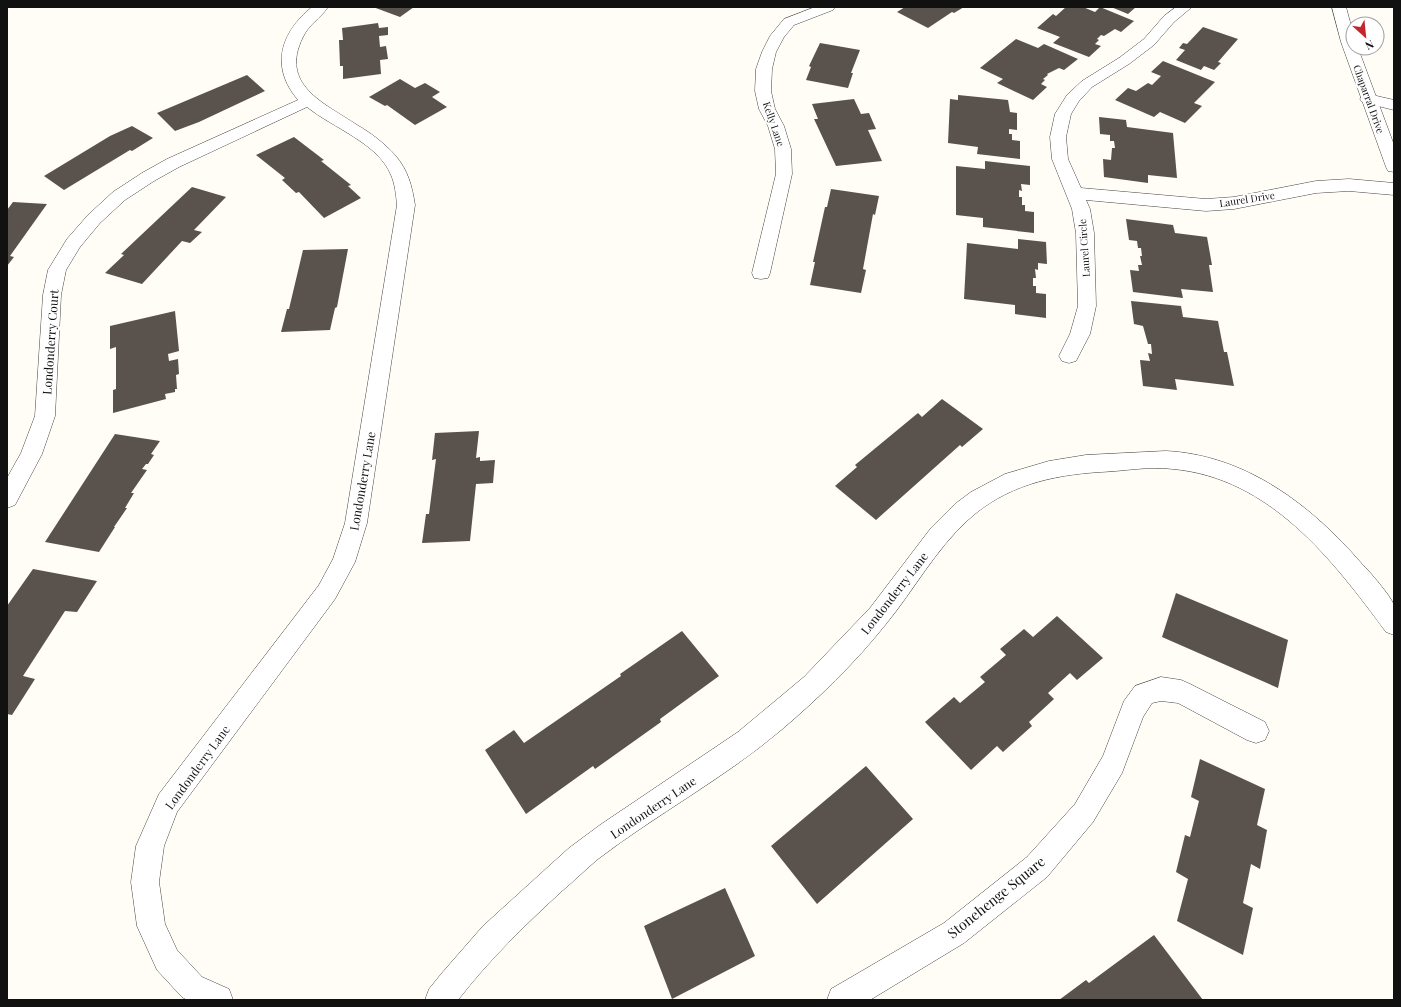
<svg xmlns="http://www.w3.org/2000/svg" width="1401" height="1007" viewBox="0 0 1401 1007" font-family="'Playfair Display',serif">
<rect width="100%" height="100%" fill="#fffdf5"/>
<path fill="#5a524d" d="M373,7H414L400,17Z
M905,7H964L954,13L952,12L928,28L897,12Z
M1066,7H1083L1095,12L1100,7L1134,21L1121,32L1115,29L1104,36L1101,35L1097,39L1099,40L1095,44L1101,46L1089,57L1053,43L1060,37L1037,28L1053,14L1056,16Z
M1111,7H1136L1128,14Z
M378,23L379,28L388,27V35L379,36L380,47L386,46L388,59L380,60L381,74L343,79V66H340L339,40H343L342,28Z
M1203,27L1238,39L1218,62L1221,63L1214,70L1204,66L1201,70L1176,60L1185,50L1179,48L1183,43L1187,44Z
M1016,39L1038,48L1044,44L1078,59L1064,70L1059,68L1047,74L1048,75L1043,79L1045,80L1041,84L1047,87L1033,100L997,83L1003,79L980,68Z
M820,43L860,50L851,73H853L848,88L806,80L811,67L809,66Z
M1163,61L1215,82L1194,103L1202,106L1185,123L1160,112L1154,117L1115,100L1128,88L1136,91L1148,83L1152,85L1161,76L1151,72Z
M247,75L265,91L199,122L175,131L157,113Z
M400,79L415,88L425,83L440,92L432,97L447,107L415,125L387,105L385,106L369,97Z
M958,95L1008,100L1010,112L1017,113V130L1009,129V134H1012V140L1020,141V159L977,154L978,147L948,143L950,99L958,100Z
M854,99L861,114L869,113L876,129L868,130L882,161L836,166L814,119H818L812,104Z
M1099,117L1126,120L1127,127L1173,133L1177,178L1148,175V183L1104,177L1103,159L1111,160L1112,148H1115L1114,141H1110V135L1100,134Z
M132,126L153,138L132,151L130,150L64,190L44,176L110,136Z
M294,137L324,160L321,161L351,185L348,186L361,198L324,218L299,192L296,193L282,180L285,178L256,155Z
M985,161L1030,166V185L1021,184L1022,191L1019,190V197H1022V205H1025V211L1034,212V233L983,227V218L956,215V166L985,169Z
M192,187L226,197L194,230L202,232L190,243L182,241L142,284L105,273L124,255L121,254Z
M831,189L879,196L875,215L873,214L863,269L866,270L861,293L810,285L815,262H813L825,207H827Z
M13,202L47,204L10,256L14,257L7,266V210Z
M1126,219L1173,225L1175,233L1207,237L1212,265H1209L1213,292L1181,289L1183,298L1133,292L1130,270L1139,271L1138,265H1142L1140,256H1142L1141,248H1138L1137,241L1129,240Z
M1018,239L1046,242L1047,264L1038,263V270L1035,269L1036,278H1033V286H1036V293L1046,294V318L1015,314V305L964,299L967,243L1018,249Z
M348,249L337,307L335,308L330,330L281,332L287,309H289L303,250Z
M1131,301L1181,306L1183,317L1218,321L1224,352H1227L1234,386L1175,379L1177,390L1143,386L1140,360L1150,361L1148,353L1152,354L1151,344H1148L1143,326L1134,324Z
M175,311L179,351L168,354L169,361L178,359L179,374L176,375L177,389H175V392L165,394L166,399L113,413V390L116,389V347L110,349V326Z
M942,399L983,429L962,447L960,445L876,520L835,486L857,467L855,465L918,413L922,417Z
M479,431L476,458L480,457V461L495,460L493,483L476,484L470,541L422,543L426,514H429L436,459L432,460L435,433Z
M115,434L160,441L151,454L154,455L148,464H146L142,469L147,470L131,493H134L125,508H127L114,527H115L99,552L45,542Z
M33,569L97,581L77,612L65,611L23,676L35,679L12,715L7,714V606Z
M1176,593L1288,640L1278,688L1162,637Z
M1057,616L1103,658L1077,680L1070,673L1048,693L1054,699L1029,722L1032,726L1003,752L997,746L971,770L925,722L954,697L960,703L985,682L980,677L1006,655L1000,649L1024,629L1033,637Z
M682,631L719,676L660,719L661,722L595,769L593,766L526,814L485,750L514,730L524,743L621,676L620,674Z
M1200,759L1265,789L1257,825L1267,830L1260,869L1251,864L1243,903L1253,908L1243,955L1177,921L1188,879L1176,872L1185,835L1190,837L1199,801L1191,797Z
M866,766L913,819L817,904L771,846Z
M725,888L755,956L672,999L644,926Z
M1154,935L1203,1000H1059L1086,980L1089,983Z"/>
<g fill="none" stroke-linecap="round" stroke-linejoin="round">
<g stroke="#444" stroke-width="1">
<path id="minor" d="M312,7H328C321,18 309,24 303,37C279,85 324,103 357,125C371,133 384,143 395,155C408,170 412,186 415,205L367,523L355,562L335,599L177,812L164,846L159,882L165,924L177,950L202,977L229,989L233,1000H187L182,997L157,970L137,926L131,882L136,846L159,794L319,585L333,559L345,523L397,205C396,195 395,184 391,175C378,143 333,128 307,107L179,167L154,181L125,200L100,223L80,247L66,270L61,295L55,416L42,454L15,505L7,508V478L21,453L35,416L43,295L48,270L67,239L88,215L113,192L142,173L167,159L298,100C270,67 280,33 312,7Z
M815,7H835L833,10L794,25L784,37L776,52L772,69L771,91L775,109L784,126L791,149L792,174L770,273L768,278L761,279L754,278L752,273L776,174L775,149L768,126L759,109L755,91L756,69L762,52L770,36L784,19Z
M1176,7H1192L1174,22L1154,45L1129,64L1092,87L1079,101L1071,114L1066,137L1068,159L1081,188L1206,199L1234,197L1316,181L1349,179L1394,183V195L1349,191L1316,193L1234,209L1206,211L1086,200L1090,209L1094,233L1096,306L1090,334L1076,361L1069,363L1062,361L1059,356L1070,334L1078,306L1076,233L1072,209L1052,159L1050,137L1055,114L1067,95L1082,81L1119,58L1144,39L1164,16Z
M1368,94L1394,100V110L1362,102L1360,99L1362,96Z
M1166,451C1246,455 1311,505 1362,564C1370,572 1390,595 1394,605C1397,612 1394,626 1394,635L1386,632C1332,559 1270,478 1173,469C1149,466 1125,471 1101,472C1051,475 1005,486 968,520C935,550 914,590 886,624C855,663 818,699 780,731C723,779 657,814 598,859C586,869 574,881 562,891C525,925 489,960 458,1000H425L429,989L442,973L483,926L569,848L600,825L738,732L804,677L870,608L931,528L955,504L971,492L1005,474L1049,461L1086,455Z
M1161,677L1181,680L1190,684L1265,722L1269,731L1265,740L1256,743L1247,740L1178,703L1161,701L1152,703L1143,717L1122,773L1093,822L1047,877L964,943L870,1000H827L831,989L944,923L1027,857L1075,804L1103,756L1124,701L1135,686Z"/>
</g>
<g stroke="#444" stroke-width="1">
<path id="tertiary" d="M1332,7H1346L1353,33V48H1358L1394,145V172L1388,171L1386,167L1341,42Z"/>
</g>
<use href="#minor" fill="#fff" fill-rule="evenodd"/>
<use href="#tertiary" fill="#fff" fill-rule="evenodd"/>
</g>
<g text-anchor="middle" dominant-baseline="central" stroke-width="4" stroke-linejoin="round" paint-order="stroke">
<g font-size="10" fill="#111" stroke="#fff">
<text transform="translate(1369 99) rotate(70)">Chaparral Drive</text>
<text transform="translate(774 124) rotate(71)">Kelly Lane</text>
<text transform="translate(1247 199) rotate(-9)">Laurel Drive</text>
<text transform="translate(1084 248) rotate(-94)">Laurel Circle</text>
</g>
<g font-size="12" fill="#111" stroke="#fff">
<text transform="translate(50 342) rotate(-86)">Londonderry Court</text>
<text transform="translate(362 481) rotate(-80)">Londonderry Lane</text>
<text transform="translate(894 593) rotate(-52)">Londonderry Lane</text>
<text transform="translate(197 767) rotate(-54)">Londonderry Lane</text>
<text transform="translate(653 807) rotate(-34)">Londonderry Lane</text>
</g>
<g font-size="14" fill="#111" stroke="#fff">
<text transform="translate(996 897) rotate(-39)">Stonehenge Square</text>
</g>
</g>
<rect width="1401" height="1007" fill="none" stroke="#111111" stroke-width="16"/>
<g transform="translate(1365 36) rotate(153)"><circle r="19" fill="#ffffff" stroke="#a0a0a0"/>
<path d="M0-3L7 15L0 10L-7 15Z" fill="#c4262e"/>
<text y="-6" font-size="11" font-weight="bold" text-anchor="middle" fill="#111111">N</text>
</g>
</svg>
